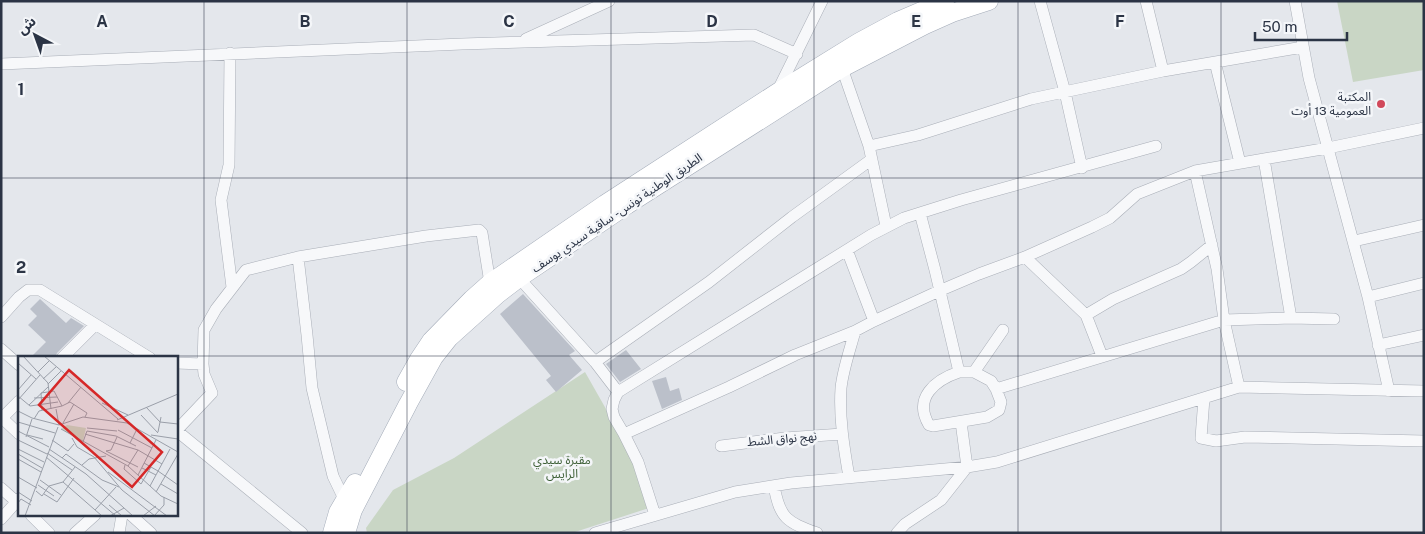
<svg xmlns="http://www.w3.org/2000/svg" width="1425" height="534" viewBox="0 0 1425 534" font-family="'Public Sans','Noto Sans Arabic',sans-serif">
<rect width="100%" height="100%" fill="#e4e7ec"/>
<path fill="#c9d6c5" d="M1337,1H1424V70L1353,82Z
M585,372L635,460L649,508L572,533H367L366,528L393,490L454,458Z"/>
<path fill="#bbc0ca" d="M523,294L575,351L569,355L582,370L556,392L546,380L551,376L500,314Z
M40,299L66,323L71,318L84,326L57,353L55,358H30L46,342L28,325L37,316L30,309Z
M626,350L641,369L620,382L606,364Z
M666,377L670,391L679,388L682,400L662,409L652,381Z"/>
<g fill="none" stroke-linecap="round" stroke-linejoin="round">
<g stroke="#a9aeb7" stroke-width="12">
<path id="street" d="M1040,1L1065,92L1082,168
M1146,1L1163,71
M1295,1L1309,78L1368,297L1389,391
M526,39L609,1
M230,53L229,165L221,200L232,287
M1215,62L1240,163
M1,64L462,44L754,35L797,54
M842,68L869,146L886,226
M778,90L822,1
M869,146L918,135L1031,99L1163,71L1303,47
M1264,159L1291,318
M1195,171L1217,269L1224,320L1239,387
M920,213L935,270L959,372
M1354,241L1424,225
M847,250L874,321
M298,257L307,335L312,388L333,476L345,501
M1025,257L1086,315L1102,356
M519,278L595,362L618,392
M1368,297L1424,283
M1086,315L1113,299L1181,269L1191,262L1212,245
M1,317L19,297L28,290H40L150,358
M1378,345L1424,335
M1,349L19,365
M62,358L95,325
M595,362L709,282L792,217L872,159
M176,363L203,364L204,374L212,393L176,431
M203,364L204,330L216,309L246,270L298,257L426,236L479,230L482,233L490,283
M959,372H974L991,381L996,389L1001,402L999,410L987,417L933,426L929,425C913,398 935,380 959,372Z
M974,372L1003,330
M996,389L1224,320L1291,318L1334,319
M1204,398L1201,438L1216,441L1245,437L1424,441
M2,418L19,434
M1,419L19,401
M177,431L302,533
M624,434L729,387L795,355L855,331L874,321L939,291L979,274L1025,257L1092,227L1110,218L1137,194L1195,171L1328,148L1424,128
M721,446L785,438L842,434
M849,477C844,448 839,418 841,388C843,369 850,350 855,331
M774,486C780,519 787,522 817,533
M1,488L19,504
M31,515L49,533
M131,515L151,533
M655,515L638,462L624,434L614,417L612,409L614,400L618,392L871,235L904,218L961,200L1156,146
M1,519L19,499
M75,533L95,515
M119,533L122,515
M595,533L735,492L791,483L967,467L997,462L1239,387L1424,391
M897,533L905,524L941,500L967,467L961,422"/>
</g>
<g stroke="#a3abb8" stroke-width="19">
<path id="primary" d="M406,382L419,359L431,341L472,299L490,283L605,204L778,92L859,42L898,21L945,1
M332,533L338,512L355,483
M346,533L353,510L408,404L434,357L449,338L498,294L519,278L627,205L842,68L925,25L952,13L989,1"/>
</g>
<use href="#street" stroke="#f7f8fa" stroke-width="11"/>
<use href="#primary" stroke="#fff" stroke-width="18"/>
</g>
<path fill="none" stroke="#2b3445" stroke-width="1" stroke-opacity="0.55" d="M204,1V533M407,1V533M611,1V533M814,1V533M1018,1V533M1221,1V533M1,178H1424M1,356H1424"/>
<circle fill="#d1495b" stroke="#f4f6f9" stroke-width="2" cx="1381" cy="104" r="5"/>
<g text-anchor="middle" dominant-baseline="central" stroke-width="5" stroke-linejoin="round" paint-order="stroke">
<g font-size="12" fill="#2b3445" stroke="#f4f6f9" text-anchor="end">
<text x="1371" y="97">المكتبة<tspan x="1371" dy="14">العمومية 13 أوت</tspan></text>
</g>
<g font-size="12" fill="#2b3445" stroke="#f4f6f9">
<text transform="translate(617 213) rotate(-34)">الطريق الوطنية تونس - ساقية سيدي يوسف</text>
<text transform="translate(782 439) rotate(-5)">نهج نواق الشط</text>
</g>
<g font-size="12" fill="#3f6138" stroke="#f4f6f9">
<text x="562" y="460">مقبرة سيدي<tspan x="562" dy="14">الرايس</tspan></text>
</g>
</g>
<g transform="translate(18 356)">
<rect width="160" height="160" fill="#e4e7ec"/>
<path d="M49,69L68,72L65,85L43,73Z" fill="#c9d6c5"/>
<path fill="none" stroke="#9a9fa9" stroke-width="1" d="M5,0L30,27L33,53M26,0L100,63M0,7L18,23M20,16L31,5M25,23L38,11M30,28L43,15M0,34L13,19M23,37L24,54M0,40L12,50L40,46M16,42L39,41M0,44L22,19M50,47L63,31M84,47L110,59M11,49L30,31M44,50L52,46L69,57L67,61M128,51L142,66L160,68M38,53L41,69M0,55L14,62L41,69M123,59L140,77M16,63L21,55L44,50L36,35L23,37M99,64L160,38M0,66L37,77M45,67L56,48M41,69L65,61L109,67L160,96M69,72L99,75M43,73L110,110L143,140L160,148M100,74L134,92M0,75L31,91M140,76L143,61M67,78L120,94L144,108M9,79L25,83M133,79L160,83M8,81L14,63M99,81L93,94L88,95L120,111M54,82L59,91L76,101L104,134L137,160M0,84L29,98M34,84L50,95L56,88M65,86L69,75L98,80L118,90M112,87L119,73M0,93L26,106M31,93L68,118L115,160M29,97L54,114M0,98L24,112M28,101L98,160M44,102L48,98L84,124L101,131M0,103L23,116M126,107L140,115M64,109L71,103L88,100M107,109L106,113L123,128L133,111M110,110L120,94M57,111L45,126L84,160M124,112L138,119M140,115L160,129M90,116L149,160M120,119L138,84M0,121L19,132M22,124L43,139M143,128L160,138M20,129L36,140M132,130L152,93M18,135L24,140L31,130L45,126M0,136L14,145M138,136L160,98M26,138L39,146L56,122M0,147L3,143L13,149M91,149L104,160M77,154L98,131M7,160L40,71M92,160L106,152M125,160L138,150M136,160L146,149V141"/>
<path fill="#d62828" fill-opacity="0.15" stroke="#d62828" stroke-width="2.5" d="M51,14L144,96L114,131L21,49Z"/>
<rect width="160" height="160" fill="none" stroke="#2b3445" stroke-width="2.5"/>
</g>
<g font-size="16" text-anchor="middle" font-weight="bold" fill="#2b3445" stroke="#f4f6f9" stroke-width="5" stroke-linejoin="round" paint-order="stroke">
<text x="102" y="27">A</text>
<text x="305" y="27">B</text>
<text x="509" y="27">C</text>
<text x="712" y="27">D</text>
<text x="916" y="27">E</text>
<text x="1120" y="27">F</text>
<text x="21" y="95">1</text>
<text x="21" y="273">2</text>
</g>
<rect width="1425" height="534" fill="none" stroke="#2b3445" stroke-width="5"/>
<g transform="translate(35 35) rotate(319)" stroke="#f4f6f9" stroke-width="4" paint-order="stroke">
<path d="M0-4L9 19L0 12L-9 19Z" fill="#2b3445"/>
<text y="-8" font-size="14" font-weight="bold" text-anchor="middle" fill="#2b3445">ش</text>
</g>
<path d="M1255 32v8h92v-8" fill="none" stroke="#2b3445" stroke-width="2.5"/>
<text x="1262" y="32" font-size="15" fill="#2b3445" stroke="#f4f6f9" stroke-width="4" paint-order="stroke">50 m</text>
</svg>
